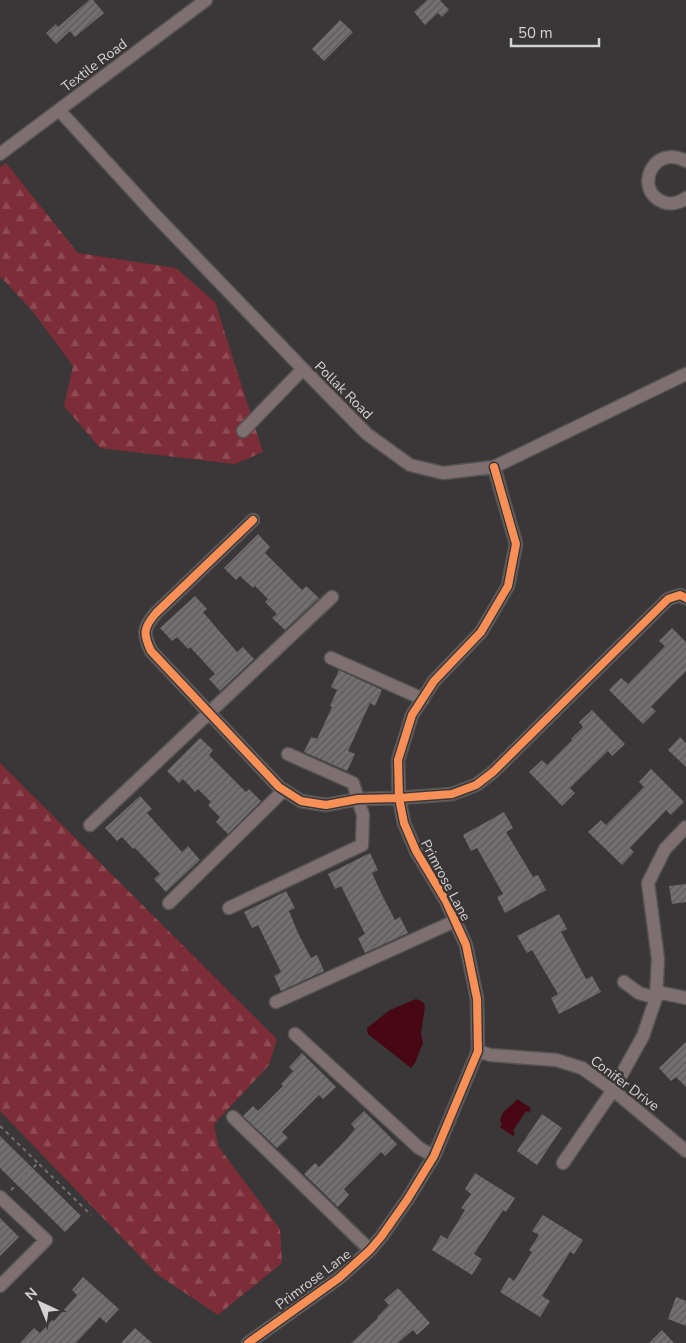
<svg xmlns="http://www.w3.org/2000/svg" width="686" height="1343" font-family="'Nunito Sans',sans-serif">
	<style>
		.forest { fill: url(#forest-firs) }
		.water { fill: #480715 }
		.building { fill: url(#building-hatch) }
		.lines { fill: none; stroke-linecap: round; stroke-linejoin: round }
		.minor-casing { stroke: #555353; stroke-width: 15 }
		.path { stroke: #786f6f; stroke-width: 2; stroke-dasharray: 4 4; stroke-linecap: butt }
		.minor { stroke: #7e7071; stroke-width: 12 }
		.cycleway-casing { stroke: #3a3636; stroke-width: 11 }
		.cycleway { stroke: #f78f57; stroke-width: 8 }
		.labels { text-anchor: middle; stroke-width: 5; stroke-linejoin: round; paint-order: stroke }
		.street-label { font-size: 14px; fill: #d4d2d2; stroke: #3a3636 }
	</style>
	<defs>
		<pattern id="forest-firs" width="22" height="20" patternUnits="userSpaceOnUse" patternTransform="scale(1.25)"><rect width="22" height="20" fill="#7c2d37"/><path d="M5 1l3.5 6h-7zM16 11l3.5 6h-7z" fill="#8e4b53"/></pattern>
		<pattern id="building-hatch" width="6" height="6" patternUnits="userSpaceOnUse" patternTransform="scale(1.25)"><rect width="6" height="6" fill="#716f6f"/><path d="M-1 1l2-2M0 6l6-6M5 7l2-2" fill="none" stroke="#5b5959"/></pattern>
	</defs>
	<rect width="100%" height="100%" fill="#393737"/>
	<!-- forest -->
	<path class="forest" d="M6 163 78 253 176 268 215 302 263 452 235 464 100 448 64 406 73 366 33 312 0 276V167Z
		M0 763 277 1039 269 1065 214 1124 218 1146 280 1229 282 1263 218 1315 158 1275 0 1111Z"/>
	<!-- water -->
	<path class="water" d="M416 999 423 1002 425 1006 421 1034 423 1043 415 1063 411 1068 368 1034 367 1028 390 1010Z
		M517 1099 531 1108 529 1113 526 1111 513 1131 515 1133 513 1136 500 1127 502 1123 500 1122C501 1109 512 1107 517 1099Z"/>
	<!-- building -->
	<path class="building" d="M89 0H93L104 13 75 37 70 31 56 44 46 33 56 24 58 27Z
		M427 0H440L449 10 442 17 438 13 425 25 414 12Z
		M340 20 353 32 324 61 312 49Z
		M258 534 270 547 265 553 302 590 306 586 319 598 285 630 272 618 277 614 265 602 268 599 255 586 253 588 240 576 236 580 224 568Z
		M195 596 207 609 203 612 237 652 243 647 254 659 220 691 209 679 215 674 190 647 188 649 177 637 172 641 160 628Z
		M672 628 686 642V671L651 707 656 711 643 724 609 690 621 678 628 684 665 646 659 641Z
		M339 670 382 690 375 706 370 703 348 751 355 754 347 771 304 752 311 737 317 739 332 707 330 706 337 690 331 687Z
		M592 710 625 744 612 756 608 751 570 788 575 793 562 806 529 772 542 760 547 765 572 740 571 739 583 727 579 722Z
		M680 737 686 743V767L668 750Z
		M200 738 213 750 209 755 246 792 249 789 261 801 228 834 216 822 220 817 208 805 211 802 198 789 195 792 183 779 179 783 167 771Z
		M651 769 684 802 671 815 666 810 630 848 634 852 622 865 588 832 601 820 606 825 644 787 639 782Z
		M140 796 152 809 147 813 182 852 188 846 200 860 166 892 154 879 160 874 135 848 133 849 122 837 117 841 105 828Z
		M504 812 513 828 506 832 533 877 538 875 546 890 505 913 497 897 503 894 477 848 471 851 463 835Z
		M370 853 378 870 372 873 382 895 395 920 400 917 408 933 365 953 358 938 365 934 341 886 335 889 328 874Z
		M686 884V902L672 904 669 886Z
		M286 891 295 908 289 911 298 933 311 958 317 955 324 971 281 991 274 976 281 972 258 925 252 928 244 912Z
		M559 914 567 929 561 932 586 979 592 976 601 992 559 1014 551 998 558 994 532 950 527 953 517 936Z
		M686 1042V1087L676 1077 671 1081 659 1068Z
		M302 1053 336 1087 323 1099 319 1095 282 1132 288 1138 277 1148 243 1116 253 1106 258 1111 283 1086 281 1084 293 1071 289 1067Z
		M364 1111 397 1144 385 1156 381 1152 344 1189 349 1195 338 1207 304 1174 315 1163 319 1167 344 1142 355 1129 351 1124Z
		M542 1114 562 1128 537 1165 517 1151Z
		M0 1136 81 1216 65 1232 0 1168Z
		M475 1173 515 1198 506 1212 503 1210 474 1254 482 1259 472 1275 432 1250 441 1235 447 1239 465 1210 461 1208 471 1194 465 1189Z
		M543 1215 583 1240 574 1254 570 1252 542 1296 550 1301 540 1317 500 1292 509 1277 514 1281 532 1252 529 1250 539 1235 532 1231Z
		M0 1218 19 1237 0 1256Z
		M83 1277 119 1309 106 1323 100 1317 76 1343H20L34 1328 40 1333 52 1320 54 1321 77 1295 72 1290Z
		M398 1288 430 1323 417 1335 413 1330 398 1343H351L378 1318 377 1317 389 1305 384 1300Z
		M676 1297 686 1301V1326L668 1319Z
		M135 1328 152 1343H121Z
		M662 1330 674 1343H649Z"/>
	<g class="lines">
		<!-- minor casing -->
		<g class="minor-casing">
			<path id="minor" d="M59 110 154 214 303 369 367 434 410 465 443 473 494 467 686 374
				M0 154 206 0
				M686 161C653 143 633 190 663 202 671 205 679 203 686 198
				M243 431 303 369
				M253 520 156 613C143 628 143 634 151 651L279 787 301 801 326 805 358 799 399 798 452 794 476 785 493 772 668 599 680 595 686 598
				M331 658 423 699
				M90 825 332 597
				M169 903 284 790
				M229 908 362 845 363 815 353 783 288 754
				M624 982 639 993 656 998
				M657 992 686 998
				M276 1002 455 921
				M295 1034 419 1148 434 1156
				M478 1051 490 1055 556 1060 582 1068 613 1090 686 1151
				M233 1117 370 1250
				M563 1163 613 1090 643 1036 656 998 658 959 648 883 665 849 686 827
				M0 1197 46 1240 0 1286
				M248 1343 339 1278 370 1250 381 1237 407 1200 434 1156 478 1051 477 999 466 945 446 901 416 851 404 823 399 798 398 760 412 715 434 681 481 632 508 586 516 544 494 467"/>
		</g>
		<!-- path -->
		<path class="path" d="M0 1126 38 1163
			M11 1190 38 1163 91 1215"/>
		<!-- minor -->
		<use href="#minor" class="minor"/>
		<!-- cycleway casing -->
		<g class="cycleway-casing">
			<path id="cycleway" d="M253 520 156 613C143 628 143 634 151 651L279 787 301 801 326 805 358 799 399 798 452 794 476 785 493 772 668 599 680 595 686 598
				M248 1343 339 1278 370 1250 381 1237 407 1200 434 1156 478 1051 477 999 466 945 446 901 416 851 404 823 399 798 398 760 412 715 434 681 481 632 508 586 516 544 494 467"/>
		</g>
		<!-- cycleway -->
		<use href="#cycleway" class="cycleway"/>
	</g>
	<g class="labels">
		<!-- street labels -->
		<g class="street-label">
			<text transform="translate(94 65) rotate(-37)" y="5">Textile Road</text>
			<text transform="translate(344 390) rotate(45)" y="5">Pollak Road</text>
			<text transform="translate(446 880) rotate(62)" y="5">Primrose Lane</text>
			<text transform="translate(625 1083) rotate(37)" y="5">Conifer Drive</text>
			<text transform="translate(313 1279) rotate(-37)" y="5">Primrose Lane</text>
		</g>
	</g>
	<!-- north arrow -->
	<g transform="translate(40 1303) rotate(316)" stroke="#3a3636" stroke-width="4" paint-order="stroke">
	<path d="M0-4L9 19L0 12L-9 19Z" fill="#d4d2d2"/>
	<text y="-8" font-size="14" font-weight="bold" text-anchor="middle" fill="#d4d2d2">N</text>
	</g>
	<!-- scale -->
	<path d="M511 38v8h88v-8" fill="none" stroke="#d4d2d2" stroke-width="2.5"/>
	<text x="518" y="38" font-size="15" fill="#d4d2d2" stroke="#3a3636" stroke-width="4" paint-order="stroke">50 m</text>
</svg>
